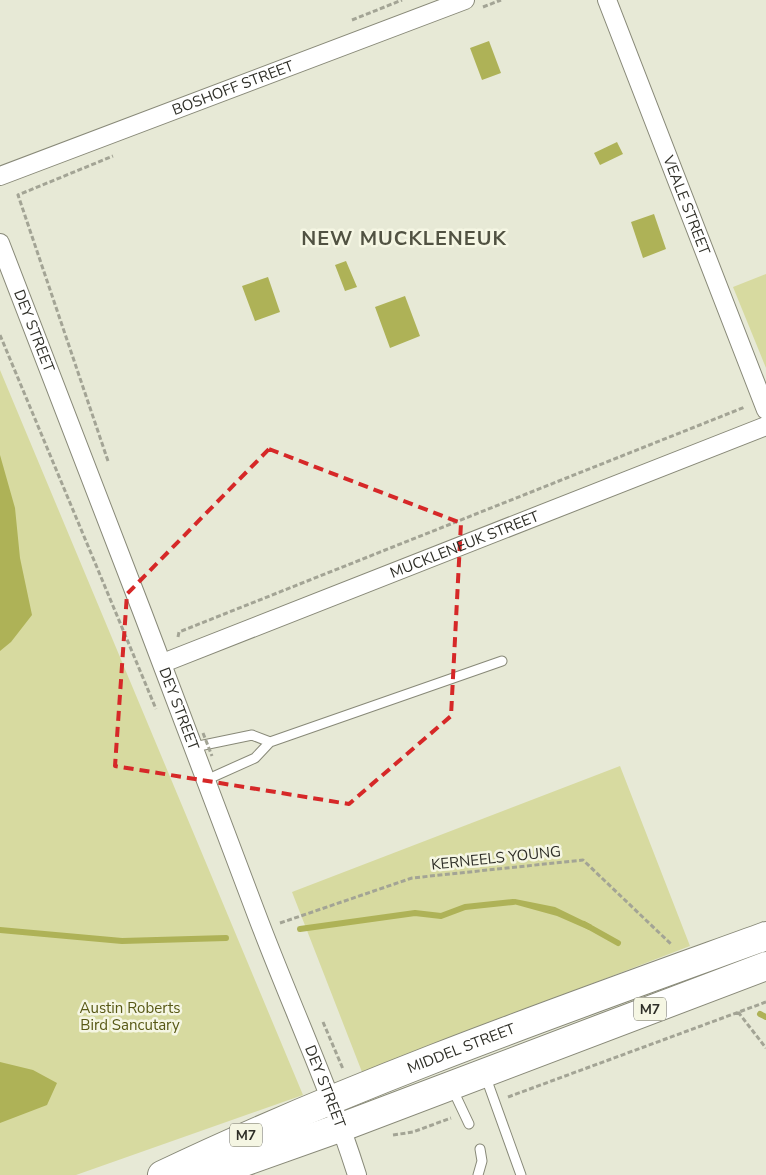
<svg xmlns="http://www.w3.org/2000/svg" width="766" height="1175" font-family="'Nunito Sans',sans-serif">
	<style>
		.green { fill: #d7daa0 }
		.water { fill: #aeb257 }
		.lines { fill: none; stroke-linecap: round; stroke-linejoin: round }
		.stream { stroke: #aeb257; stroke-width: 6 }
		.service-casing { stroke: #888978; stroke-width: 11 }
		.minor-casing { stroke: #888978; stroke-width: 20 }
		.primary-casing { stroke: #888978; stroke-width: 30 }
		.path { stroke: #a3a495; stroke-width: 3; stroke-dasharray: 5 2.5; stroke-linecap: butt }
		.service { stroke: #fff; stroke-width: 9 }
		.minor { stroke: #fff; stroke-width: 18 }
		.primary { stroke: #fff; stroke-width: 28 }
		.path-bridge { stroke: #a3a495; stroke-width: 3; stroke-dasharray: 5 2.5; stroke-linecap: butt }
		.marked { fill: none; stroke: #d62828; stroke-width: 4; stroke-dasharray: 10 6; stroke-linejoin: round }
		.labels { text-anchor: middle; stroke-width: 5; stroke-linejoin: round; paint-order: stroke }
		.shield { fill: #f5f6e3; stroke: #6a6a5f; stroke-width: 1 }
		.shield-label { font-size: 14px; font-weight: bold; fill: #2e2e27 }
		.street-label { font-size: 15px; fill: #2e2e27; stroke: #f5f6e3 }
		.park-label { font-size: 15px; fill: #575815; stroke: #f5f6e3 }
		.district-label { font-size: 20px; font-weight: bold; letter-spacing: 1px; fill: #515242; stroke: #f5f6e3 }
	</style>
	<rect width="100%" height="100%" fill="#e7e9d6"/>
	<!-- green -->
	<path class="green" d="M766 274V368L733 287Z
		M0 370 303 1095 76 1175H0Z
		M620 766 690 946 362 1072 292 892Z"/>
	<!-- water -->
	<path class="water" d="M489 41 501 73 482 80 470 48Z
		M617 142 623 154 600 165 594 153Z
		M654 214 666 249 643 258 631 222Z
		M346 261 357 287 345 291 335 265Z
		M268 277 280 312 255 321 242 286Z
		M405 296 420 336 390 348 375 307Z
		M0 455 15 508 20 558 32 615 11 642 0 651Z
		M515 899 555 907 592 925 589 930 557 916 506 902Z
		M0 1062 33 1070 57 1083 47 1105 0 1123Z"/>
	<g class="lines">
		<!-- stream -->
		<path class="stream" d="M584 924 618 943
			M300 929 415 913 441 916 465 907 513 902
			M0 930 122 941 226 938
			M760 1014 766 1017"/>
		<!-- service casing -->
		<g class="service-casing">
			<path id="service" d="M194 747 252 735 270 742
				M206 780 255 758 270 742 502 661
				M485 1075 521 1175
				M452 1088 469 1124
				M478 1175 482 1161 480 1149"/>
		</g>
		<!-- minor casing -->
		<g class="minor-casing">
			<g id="minor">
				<path id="s1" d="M607 0 766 410"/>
				<path id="s2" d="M0 176 465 0"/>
				<path id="s3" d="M0 243C87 466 172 689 256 913 289 1001 329 1086 357 1175"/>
				<path id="s4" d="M163 663 766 426"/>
			</g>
		</g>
		<!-- primary casing -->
		<g class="primary-casing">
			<g id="primary">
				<path id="s5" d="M162 1175C357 1082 562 1010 766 936"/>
				<path d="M198 1175 244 1162 342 1127 766 966"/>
			</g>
		</g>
		<!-- path -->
		<path class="path" d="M483 7 501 0
			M352 20 402 0
			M0 335 156 709
			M108 461 18 195 113 156
			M178 637 179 632 745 407
			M280 923 412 878 583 860 672 945
			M738 1012 766 1048
			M323 1022 343 1069
			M508 1097 766 1002
			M393 1135 413 1132 451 1118"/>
		<!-- service -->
		<use href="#service" class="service"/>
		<!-- minor -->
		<use href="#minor" class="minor"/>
		<!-- primary -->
		<use href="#primary" class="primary"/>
		<!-- path-bridge -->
		<path class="path-bridge" d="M203 733 212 756"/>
	</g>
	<!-- marked area -->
	<path class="marked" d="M269 449 461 523 451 716 349 804 115 766 127 594Z"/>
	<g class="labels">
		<!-- shield labels -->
		<g class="shield">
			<rect x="634" y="997.5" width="32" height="23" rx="4"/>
			<rect x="230" y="1123.5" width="32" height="23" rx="4"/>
		</g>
		<g class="shield-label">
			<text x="650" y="1014">M7</text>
			<text x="246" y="1140">M7</text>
		</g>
		<!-- street labels -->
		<g class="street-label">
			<text dy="5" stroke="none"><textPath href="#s2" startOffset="249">BOSHOFF STREET</textPath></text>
			<text dy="5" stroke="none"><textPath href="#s1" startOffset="220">VEALE STREET</textPath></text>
			<text dy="5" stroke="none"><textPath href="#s3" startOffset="94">DEY STREET</textPath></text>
			<text dy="5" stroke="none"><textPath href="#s4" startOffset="324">MUCKLENEUK STREET</textPath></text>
			<text dy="5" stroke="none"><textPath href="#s3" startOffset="499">DEY STREET</textPath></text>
			<text transform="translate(496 858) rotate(-6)" y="5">KERNEELS YOUNG</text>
			<text dy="5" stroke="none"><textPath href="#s5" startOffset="325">MIDDEL STREET</textPath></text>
			<text dy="5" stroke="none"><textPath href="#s3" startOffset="904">DEY STREET</textPath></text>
		</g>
		<!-- park labels -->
		<g class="park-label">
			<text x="130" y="1013">Austin Roberts<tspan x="130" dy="17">Bird Sancutary</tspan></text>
		</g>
		<!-- district labels -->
		<g class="district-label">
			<text x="404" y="245">NEW MUCKLENEUK</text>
		</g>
	</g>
</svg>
